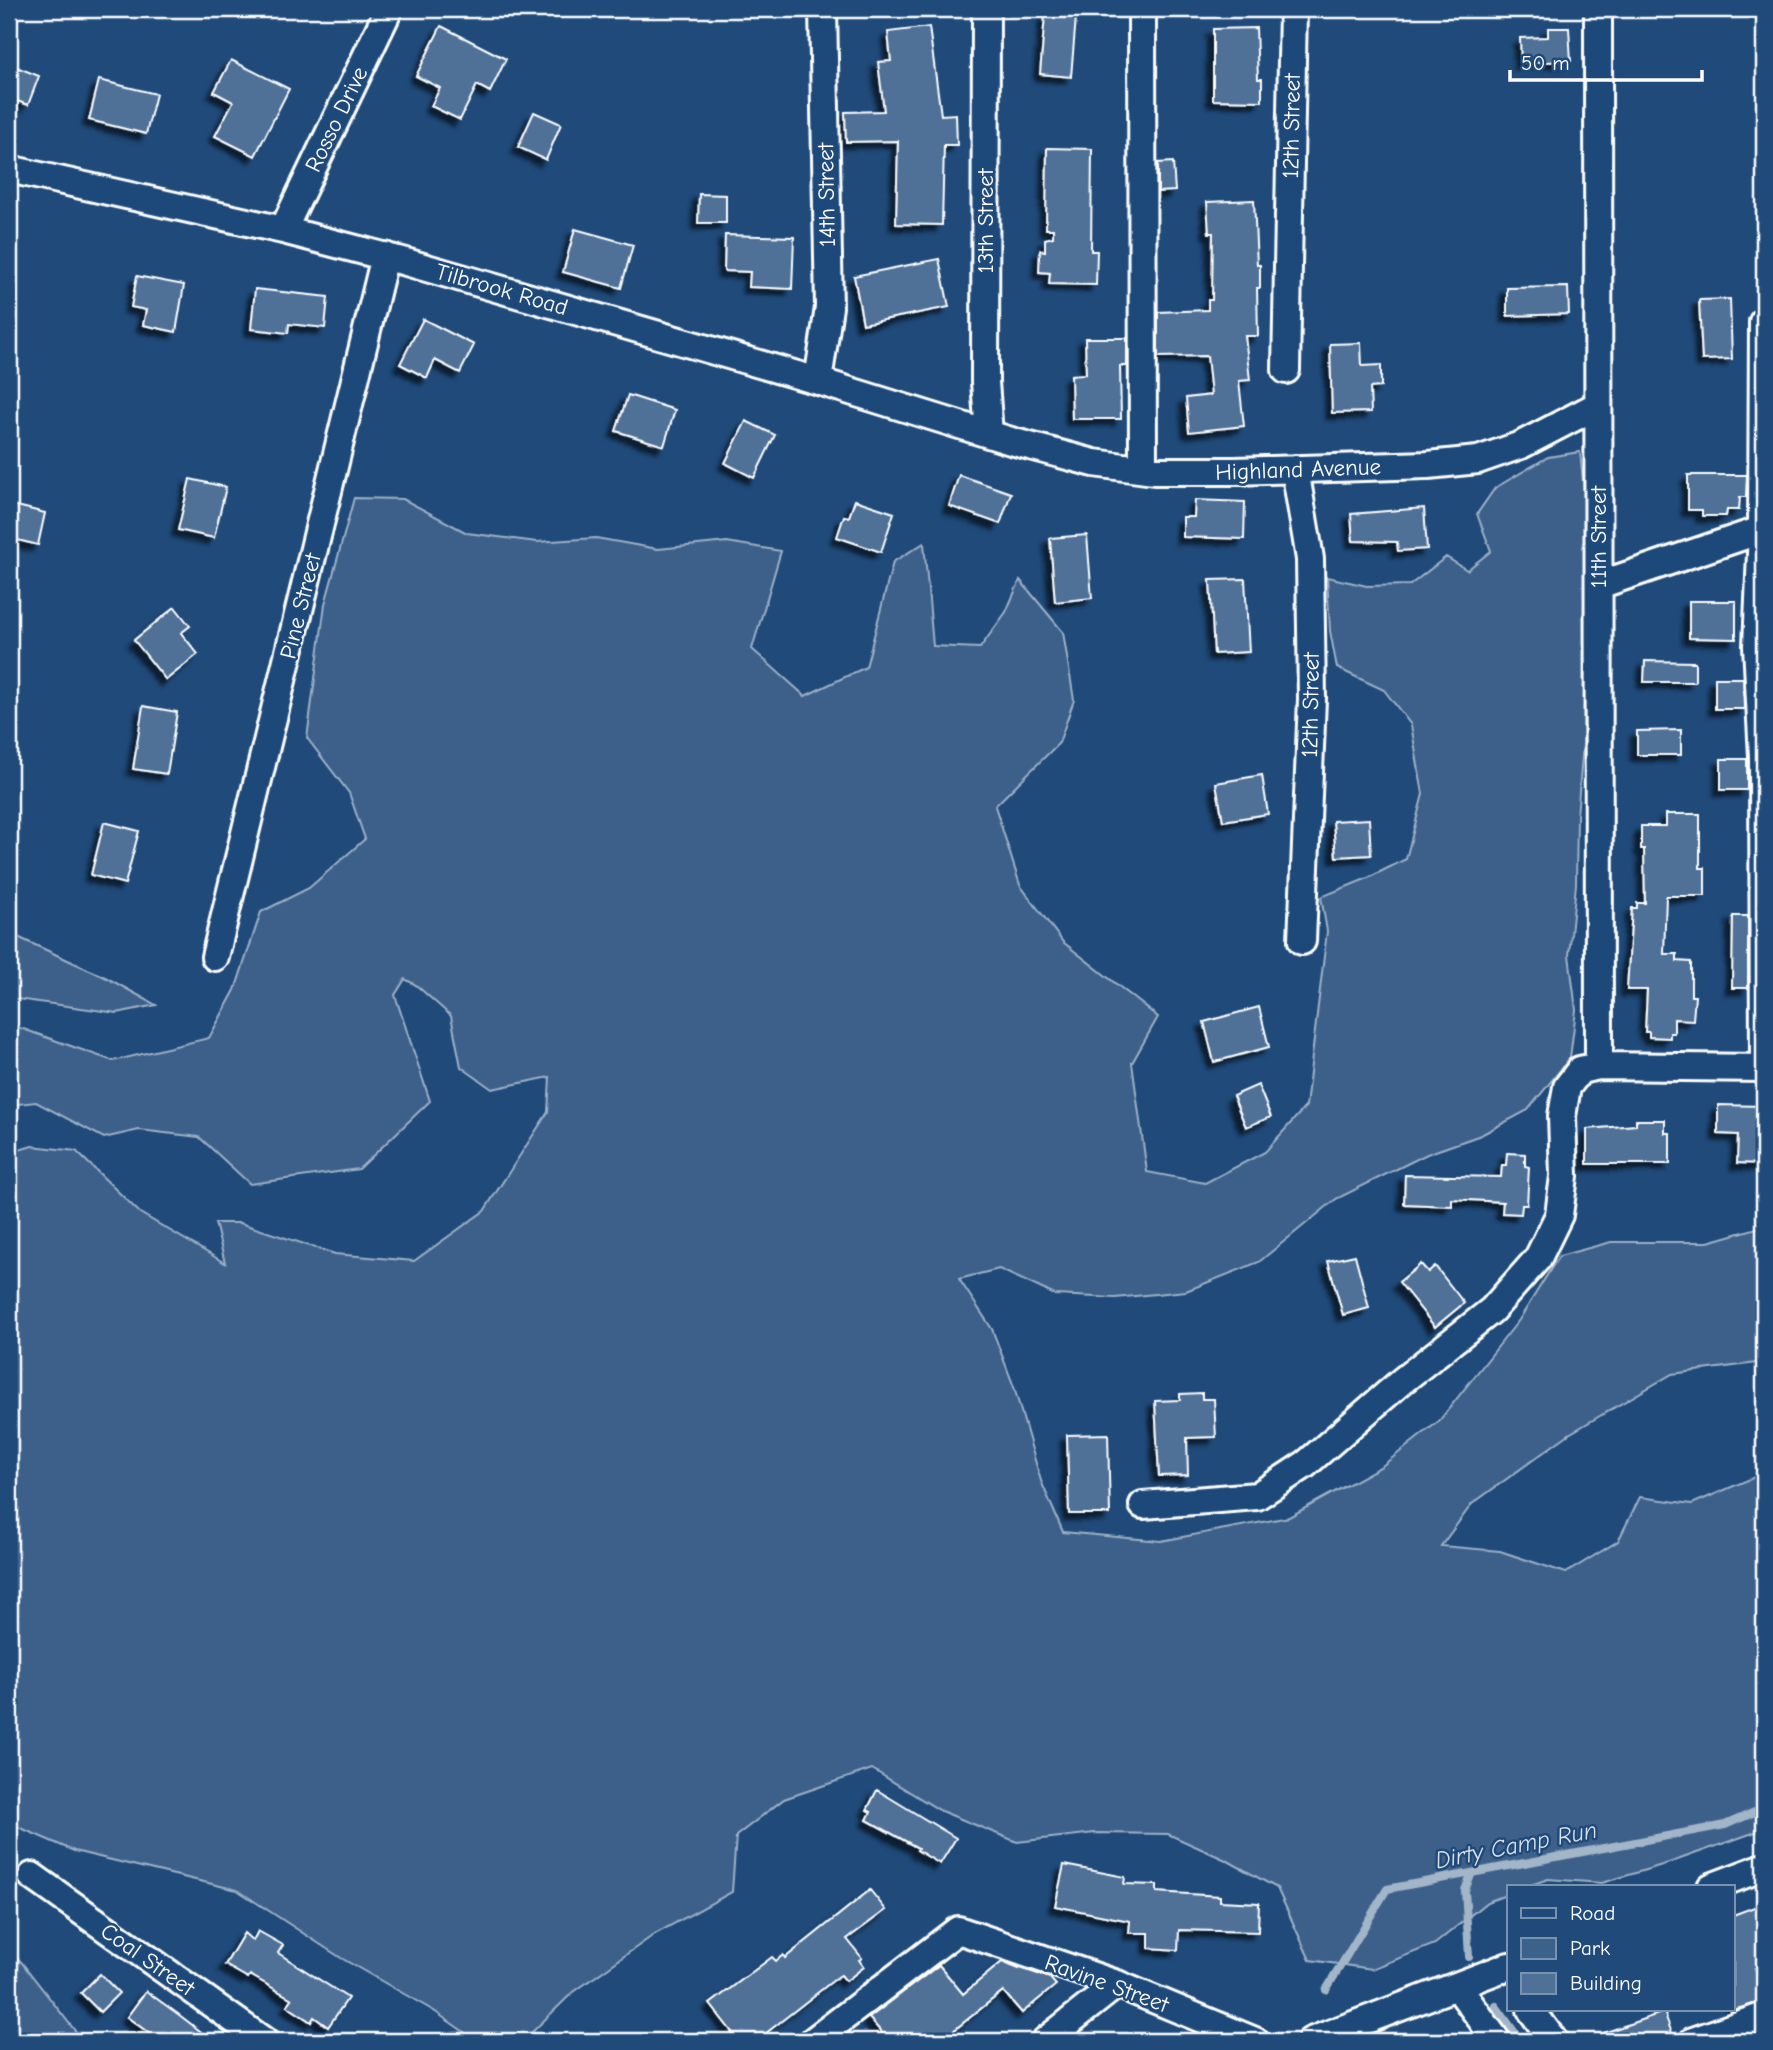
<svg xmlns="http://www.w3.org/2000/svg" width="1773" height="2050" font-family="'Comic Neue',sans-serif">
	<style>
		.green { fill: #3c618b; stroke: #9eb0c5; stroke-width: 2 }
		.lines { fill: none; stroke-linecap: round; stroke-linejoin: round }
		.stream { stroke: #a3b5c8; stroke-width: 8 }
		.building { fill: #507197; stroke: #fff; stroke-width: 2; filter: url(#shadow) }
		.minor-casing { stroke: #fff; stroke-width: 32 }
		.minor { stroke: #1f4a7a; stroke-width: 26 }
		.labels { text-anchor: middle; stroke-width: 5; stroke-linejoin: round; paint-order: stroke }
		.street-label { font-size: 23px; fill: #fff; stroke: #1f4a7a }
		.water-label { font-size: 24px; font-style: italic; fill: #d8e0e8; stroke: #1f4a7a }
	</style>
	<defs>
		<filter id="shadow"><feDropShadow dx="-6" dy="6" stdDeviation="2" flood-color="#0009"/></filter>
	</defs>
	<rect width="100%" height="100%" fill="#1f4a7a"/>
	<filter id="ink" filterUnits="userSpaceOnUse"><feTurbulence type="fractalNoise" baseFrequency=".0143" numOctaves="2"/><feDisplacementMap in="SourceGraphic" scale="14" xChannelSelector="R" yChannelSelector="G"/><feConvolveMatrix kernelMatrix="1 2 1 2 8 2 1 2 1" color-interpolation-filters="sRGB"/></filter>
	<g filter="url(#ink)">
		<!-- green -->
		<path class="green" d="M1580 452 1587 520 1585 635 1583 744 1577 816 1576 884 1569 955 1576 1010 1570 1058 1528 1110 1481 1135 1427 1154 1336 1199 1259 1262 1186 1291 1115 1298 1055 1295 999 1269 959 1279 992 1329 1014 1387 1041 1481 1063 1532 1161 1541 1289 1517 1382 1466 1439 1421 1519 1320 1559 1256 1611 1242H1708L1764 1226V1362L1672 1374 1569 1434 1472 1504 1441 1546 1500 1551 1566 1573 1618 1541 1640 1497 1692 1504 1764 1473V1829L1669 1863 1602 1883 1548 1879 1525 1887H1509V1894L1487 1902 1435 1944 1372 1969 1310 1960 1277 1888 1228 1861 1168 1834 1095 1833 1017 1842 941 1811 872 1769 784 1799 736 1836 732 1892 655 1934 571 1994 523 2041H477L434 2011 341 1958 237 1890 74 1851 9 1823V1153L32 1146 76 1151 140 1213 225 1263 215 1223H240L335 1254 414 1261 484 1211 548 1112 550 1077 492 1089 461 1067 451 1016 416 985 405 979 395 995 430 1101 359 1169 250 1184 199 1137 139 1130 104 1138 36 1102 9 1105V1024L113 1061 209 1038 235 990 261 912 309 888 365 839 349 793 307 738 325 604 354 498 403 499 467 533 537 542 596 538 658 549 727 542 781 551 752 649 805 696 866 667 893 562 924 543 933 646 980 648 1006 612 1020 580 1063 632 1074 700 1059 743 995 806 1020 885 1063 942 1158 1017 1132 1063 1147 1172 1205 1183 1265 1152 1306 1106 1327 931 1321 897 1368 878 1406 859 1423 794 1411 725 1384 690 1337 668 1330 631 1327 577 1367 586 1410 585 1446 557 1467 570 1491 551 1477 514 1495 488 1548 457Z
			M9 933 107 978 156 1005 117 1013 9 998Z
			M9 1949 22 1963 83 2041H9Z"/>
		<g class="lines">
			<!-- stream -->
			<path class="stream" d="M1469 1957 1465 1890 1472 1873
				M1326 1990 1387 1889 1725 1825 1764 1808
				M1496 2006 1521 2041"/>
		</g>
		<!-- building -->
		<path class="building" d="M1045 15 1076 17 1071 77 1040 74Z
			M441 26 506 59 490 92 477 85 460 120 431 106 440 88 416 76Z
			M929 27 941 115 956 114 957 145H944L942 225 896 224 898 141 846 142 845 112 884 111 878 62 891 61 888 32Z
			M1256 28 1258 79H1262V101L1213 100V29Z
			M1548 28H1569L1571 61 1521 63 1520 38 1548 37Z
			M231 60 289 89 255 156 215 136 233 102 214 92Z
			M9 64 39 76 28 105 9 98Z
			M99 80 156 94 146 134 89 120Z
			M534 112 561 124 546 160 518 147Z
			M1047 148 1092 149 1091 251H1097L1096 285 1049 284 1050 273 1039 272 1040 250 1045 251V239L1053 237V229H1046Z
			M1173 162 1175 191 1158 192V163Z
			M699 194 726 195V223H698Z
			M1254 200 1257 265H1260V288H1257L1258 336H1245L1250 380 1239 381 1244 426 1189 432 1186 398 1211 395 1207 356 1158 357V312L1208 310V300H1212L1213 233H1209L1207 202Z
			M575 229 633 245 621 288 563 272Z
			M725 235 794 237 792 289 749 287 750 272 724 271Z
			M939 259 949 307 863 324 854 276Z
			M137 276 184 285 176 332 143 325 146 310 131 307Z
			M1568 287 1569 314 1507 316V288Z
			M255 289 328 297 325 328 289 324 288 333 251 329Z
			M1730 299 1732 359 1702 360 1699 300Z
			M423 319 474 345 460 373 435 360 427 378 400 364Z
			M1085 338H1127V366H1120L1121 419H1072L1071 375 1086 374Z
			M1361 343 1362 366 1381 365V387L1370 388 1371 412 1332 413 1330 344Z
			M628 395 675 410 664 446 616 431Z
			M746 421 775 435 754 478 725 463Z
			M959 475 1011 493 1000 524 949 506Z
			M1688 475H1747L1746 497H1740L1739 510H1727L1726 516H1702V510H1688Z
			M190 479 226 487 214 538 178 530Z
			M855 500 894 513 881 552 837 537 844 516 849 517Z
			M1195 500 1245 502 1244 539 1183 537V517H1194Z
			M9 504 45 513 38 545 9 538Z
			M1424 508 1427 549 1398 551 1397 542 1353 541 1351 514Z
			M1087 535 1092 598 1055 602 1050 538Z
			M1245 579 1249 652 1214 654 1210 580Z
			M1689 601H1736V639L1689 638Z
			M175 607 190 626 181 633 198 654 166 680 134 640Z
			M1645 661 1695 662V682H1644Z
			M1715 678H1743L1744 709H1715Z
			M143 706 177 712 167 774 133 769Z
			M1681 730V755H1637V731Z
			M1721 759H1747V790H1721Z
			M1262 775 1268 814 1223 821 1216 783Z
			M1666 814H1700V868H1705V896H1666L1664 954H1677V961L1691 962V996H1695L1693 1020 1674 1019V1033H1670V1038L1649 1037V1032H1645L1647 990H1627L1632 908H1637V903H1645L1644 849H1641V826H1666Z
			M1369 819 1371 855 1336 857 1333 821Z
			M104 822 139 831 125 884 91 875Z
			M1733 916H1748V988H1732Z
			M1259 1007 1269 1047 1214 1062 1204 1022Z
			M1258 1085 1271 1117 1246 1127 1233 1096Z
			M1718 1105 1764 1106V1164L1737 1163 1738 1135 1718 1134Z
			M1636 1120H1665V1133H1670V1164H1587V1129L1636 1125Z
			M1507 1153 1525 1154V1166L1529 1167 1527 1205H1522L1521 1214 1502 1213 1503 1202 1452 1199V1206L1404 1204 1405 1175 1501 1177 1502 1165H1506Z
			M1355 1255 1369 1308 1343 1315 1328 1261Z
			M1421 1264 1428 1272 1435 1266 1464 1303 1435 1327 1399 1282Z
			M1202 1393V1399H1214L1216 1437 1187 1438 1188 1475 1159 1476 1155 1401 1180 1400V1394Z
			M1108 1434 1110 1514H1069L1067 1435Z
			M877 1790 956 1838 940 1864 917 1850 918 1848 867 1820 871 1812 867 1810Z
			M1064 1865 1125 1877 1124 1884 1157 1885V1892L1220 1896V1901L1259 1903 1258 1932 1179 1930 1178 1950 1149 1948V1933H1129L1130 1921 1055 1906Z
			M870 1890 886 1910 847 1939 862 1958 859 1960 864 1967 846 1981 841 1975 839 1976 756 2041H739L710 2004 772 1957 776 1961 783 1955 785 1958Z
			M1757 1906 1764 1926V1965L1755 1968 1764 1993V2001L1733 2010V1915Z
			M258 1931 283 1945 278 1953 348 1998 328 2027 314 2017 311 2022 287 2006 292 1999 250 1975 248 1978 225 1965 244 1933 253 1941Z
			M1002 1962 1019 1969 1020 1968 1050 1978 1056 1985 1022 2013 1003 1991 952 2032 959 2041H889L869 2018 939 1965 963 1994Z
			M100 1974 119 1993 100 2012 81 1993Z
			M146 1991 178 2014 213 2041H160L127 2017Z
			M1664 2012 1675 2041H1589V2038Z"/>
		<g class="lines">
			<!-- minor casing -->
			<g class="minor-casing">
				<path id="minor" d="M986 9 985 382 989 434
					M1142 9 1143 469
					M1598 9 1599 1066
					M9 169 283 230 406 262 818 381 1011 441 1094 463 1154 471H1235L1428 465 1478 460 1521 445 1598 405
					M283 230 389 9
					M1763 322 1762 530 1757 646 1763 757 1764 1068
					M1286 370 1293 9
					M818 381 829 307 823 9
					M1295 469 1310 559 1312 699 1302 941
					M1599 585 1764 529
					M215 957 385 256
					M1143 1505 1257 1496 1306 1464 1402 1381 1492 1310 1538 1258 1559 1215 1564 1176 1562 1116 1567 1087 1580 1070 1599 1066 1764 1068
					M32 1876 264 2041
					M1711 1887 1764 1867
					M1457 1986 1497 2041
					M1531 2010 1554 2041
					M813 2041 958 1930 1117 1984 1255 2041
					M1045 2041 1117 1984
					M1311 2041 1509 1966
					M1693 2041 1764 2016"/>
			</g>
			<!-- minor -->
			<use href="#minor" class="minor"/>
		</g>
	</g>
	<g class="labels">
		<!-- street labels -->
		<g class="street-label">
			<text transform="translate(336 119) rotate(-64)" y="8">Rosso Drive</text>
			<text transform="translate(1291 126) rotate(-89)" y="8">12th Street</text>
			<text transform="translate(826 195) rotate(-91)" y="8">14th Street</text>
			<text transform="translate(985 221) rotate(-90)" y="8">13th Street</text>
			<text transform="translate(502 289) rotate(16)" y="8">Tilbrook Road</text>
			<text transform="translate(1298 469) rotate(-2)" y="8">Highland Avenue</text>
			<text transform="translate(1598 537) rotate(-90)" y="8">11th Street</text>
			<text transform="translate(300 606) rotate(-76)" y="8">Pine Street</text>
			<text transform="translate(1310 705) rotate(-89)" y="8">12th Street</text>
			<text transform="translate(148 1959) rotate(35)" y="8">Coal Street</text>
			<text transform="translate(1107 1983) rotate(20)" y="8">Ravine Street</text>
		</g>
		<!-- water labels -->
		<g class="water-label">
			<text transform="translate(1516 1845) rotate(-11)" y="8">Dirty Camp Run</text>
		</g>
	</g>
	<!-- margin -->
	<rect width="1773" height="2050" fill="none" stroke="#1f4a7a" stroke-width="35"/>
	<rect x="18" y="18" width="1738" height="2015" fill="none" stroke="#fff" stroke-width="2.5" filter="url(#ink)"/>
	<!-- legend -->
	<rect x="1507" y="1885" width="228" height="126" fill="#1f4a7a" stroke="#7992af" stroke-width="2"/>
	<rect x="1521" y="1908" width="35" height="10" fill="#1f4a7a" stroke="#7992af" stroke-width="2"/>
	<text x="1570" y="1920" font-size="21" fill="#ffffff">Road</text>
	<rect x="1521" y="1938" width="35" height="21" fill="#3c618b" stroke="#7992af" stroke-width="2"/>
	<text x="1570" y="1955" font-size="21" fill="#ffffff">Park</text>
	<rect x="1521" y="1973" width="35" height="21" fill="#507197" stroke="#7992af" stroke-width="2"/>
	<text x="1570" y="1990" font-size="21" fill="#ffffff">Building</text>
	<!-- scale -->
	<path d="M1510 70v10h192v-10" fill="none" stroke="#ffffff" stroke-width="3.5"/>
	<text x="1521" y="70" font-size="21" fill="#ffffff" stroke="#1f4a7a" stroke-width="5" paint-order="stroke">50 m</text>
</svg>
